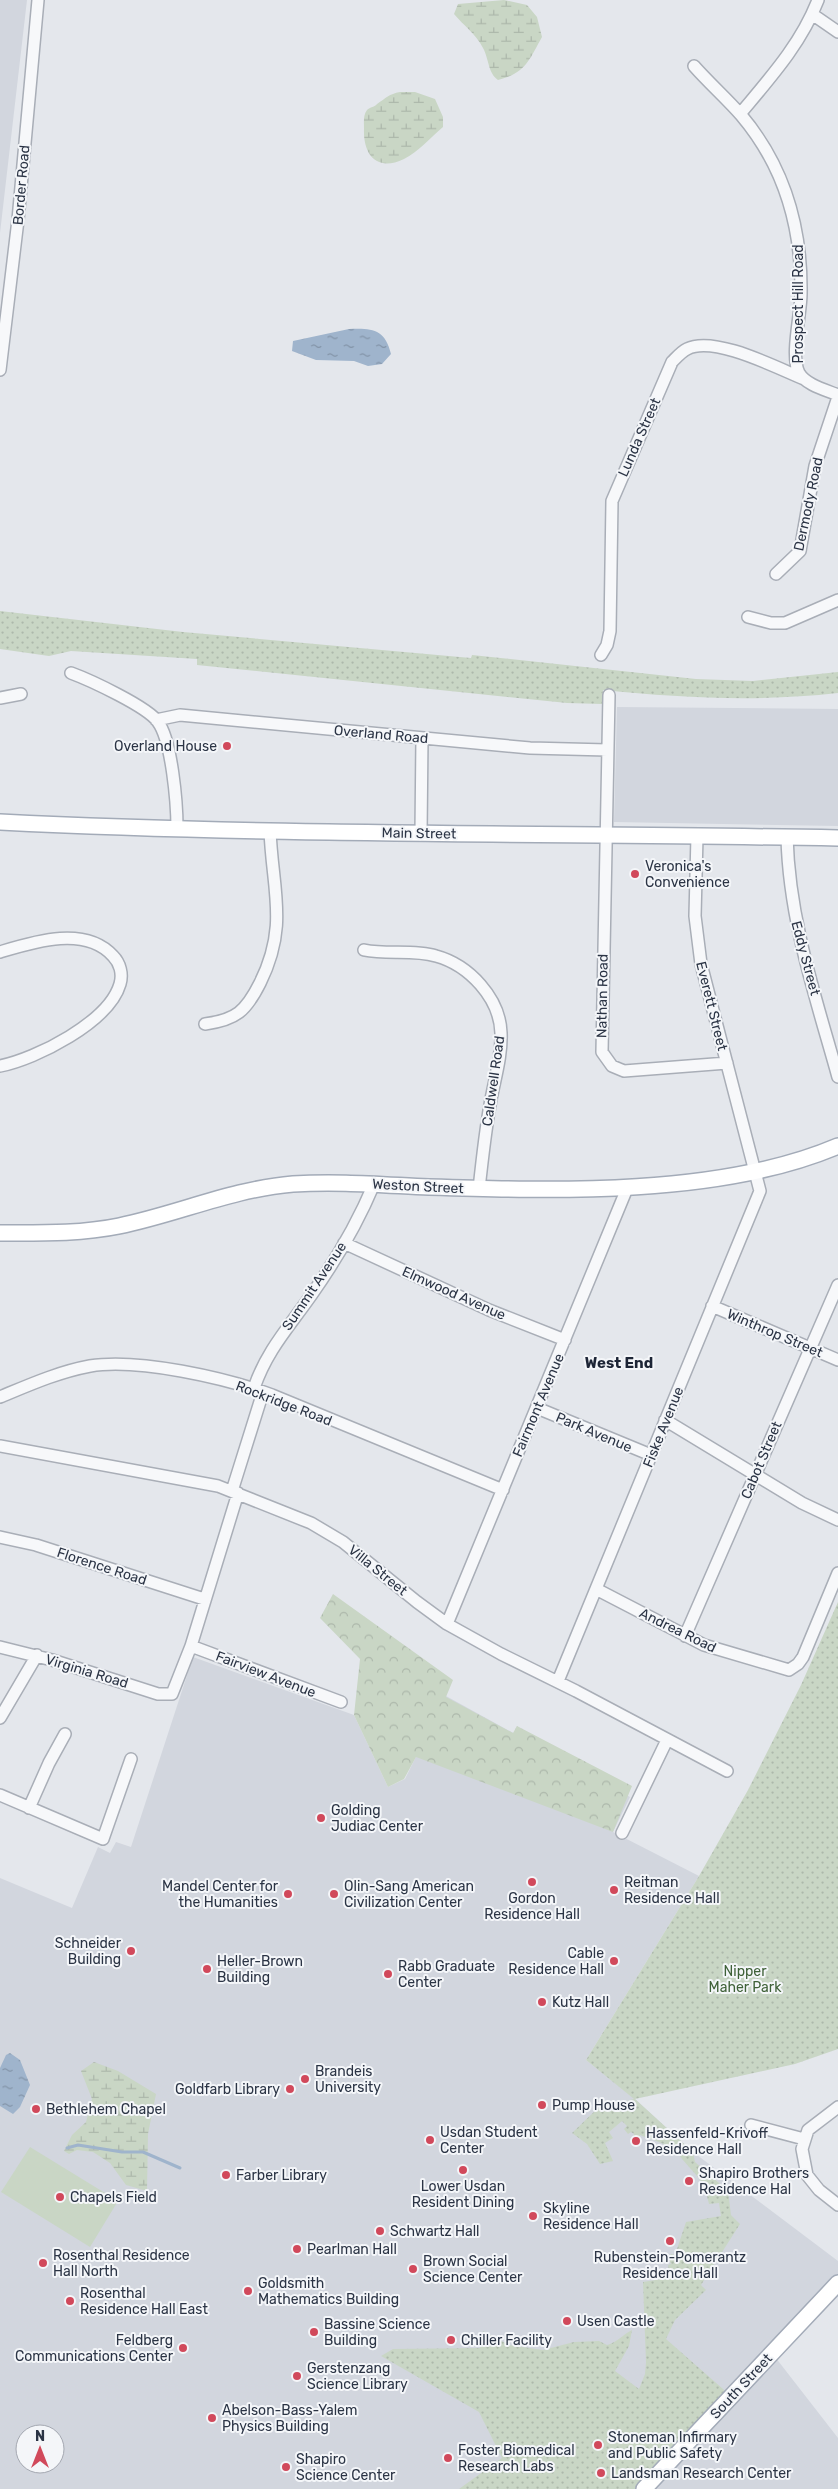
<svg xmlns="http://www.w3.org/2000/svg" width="838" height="2489" font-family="Rubik,sans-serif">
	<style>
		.built { fill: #d2d6de; fill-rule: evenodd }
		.forest { fill: url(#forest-crowns) }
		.wetland { fill: url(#wetland-marsh) }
		.park { fill: url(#park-dots) }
		.garden { fill: #c9d6c5 }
		.water { fill: url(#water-ripples) }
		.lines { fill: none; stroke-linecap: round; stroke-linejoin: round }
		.stream { stroke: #9fb4cc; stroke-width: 3 }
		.minor-casing { stroke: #a9aeb7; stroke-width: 14 }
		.major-casing { stroke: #a3abb8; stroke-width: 18 }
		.minor { stroke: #f7f8fa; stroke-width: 11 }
		.major { stroke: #fff; stroke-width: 15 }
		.poi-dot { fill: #d1495b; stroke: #f4f6f9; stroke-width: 2 }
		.labels { text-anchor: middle; stroke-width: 4; stroke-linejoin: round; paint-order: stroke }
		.street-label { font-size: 14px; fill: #2b3445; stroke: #f4f6f9 }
		.poi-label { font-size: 14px; fill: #2b3445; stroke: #f4f6f9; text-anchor: start }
		.park-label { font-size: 14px; fill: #3f6138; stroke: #f4f6f9 }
		.neighbourhood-label { font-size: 15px; font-weight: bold; fill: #1d2536; stroke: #f4f6f9 }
	</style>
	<defs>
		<pattern id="forest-crowns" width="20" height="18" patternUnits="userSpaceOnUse" patternTransform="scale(1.25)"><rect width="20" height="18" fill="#c9d6c5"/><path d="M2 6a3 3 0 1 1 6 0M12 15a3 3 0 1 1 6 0" fill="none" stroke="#adb8ab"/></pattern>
		<pattern id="wetland-marsh" width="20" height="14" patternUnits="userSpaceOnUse" patternTransform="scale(1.25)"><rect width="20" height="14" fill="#c9d6c5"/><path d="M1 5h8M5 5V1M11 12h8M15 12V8" fill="none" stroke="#adb8ab"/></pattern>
		<pattern id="park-dots" width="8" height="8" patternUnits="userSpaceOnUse" patternTransform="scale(1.25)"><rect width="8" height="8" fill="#c9d6c5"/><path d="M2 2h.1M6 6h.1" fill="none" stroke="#adb8ab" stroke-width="1.8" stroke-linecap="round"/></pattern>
		<pattern id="water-ripples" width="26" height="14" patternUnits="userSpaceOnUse" patternTransform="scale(1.25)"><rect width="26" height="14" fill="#9fb4cc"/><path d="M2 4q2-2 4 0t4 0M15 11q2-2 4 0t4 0" fill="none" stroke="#8293a7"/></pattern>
	</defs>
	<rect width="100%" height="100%" fill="#e4e7ec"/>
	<!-- built -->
	<path class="built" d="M0 0H27L0 233Z
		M617 707 838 709V826L614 822Z
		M193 1657 354 1715 388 1787 405 1779 446 1696 630 1797 613 1832 699 1876 586 2060 635 2099 693 2152 838 2261V2283L772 2353 838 2438V2489H0V1878L72 1908 98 1847 110 1853 116 1842 131 1847ZM25 2434H55V2464H25Z"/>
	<!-- forest -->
	<path class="forest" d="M333 1594 453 1680 446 1697 513 1733 517 1726 632 1786 613 1832 416 1757 404 1779 388 1787 354 1715 360 1659 320 1618Z"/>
	<!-- wetland -->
	<path class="wetland" d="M504 0 527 5 537 17 542 37C529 60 526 73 498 80 488 73 489 59 483 48 476 34 464 26 454 14L458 4Z
		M400 92H415L435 99 443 117V127C431 137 418 152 404 159 377 172 363 155 364 129 364 123 363 115 367 110 370 107 375 107 377 104 386 98 389 94 400 92Z
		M94 2062 118 2071 156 2094 148 2134 147 2191 126 2185 110 2163 93 2152 77 2150 69 2154 64 2151 72 2135 86 2122 92 2099 81 2071Z"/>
	<!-- park -->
	<path class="park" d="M0 611 183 632 471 658 472 655 696 679 753 681 838 672V693C759 702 681 698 603 690L602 704 567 703 197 665V659L71 651 49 656 0 649Z
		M838 1602V2049L795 2064 635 2099 693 2152 695 2162 728 2191 731 2215 740 2224 701 2285 706 2290 675 2320 666 2339 731 2396 644 2489H459L502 2458 479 2412 381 2356 393 2349 480 2348 483 2331 509 2345 543 2350 574 2342 599 2341 607 2345C618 2342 622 2335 632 2330L629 2346 615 2371 639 2389 645 2374 646 2362 643 2282 674 2277 673 2271H669L668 2265 671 2264 669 2260 671 2254 675 2255 686 2222 721 2216 719 2203 709 2204 706 2192H708C700 2177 688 2167 678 2154L679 2153C667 2144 656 2141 640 2135L639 2139 634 2137V2134L631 2132 628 2134 624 2129 627 2126 622 2121 609 2132 613 2138 605 2143 613 2161 600 2164 587 2144 572 2133 597 2109 634 2099 586 2060 699 1876 748 1790 801 1685Z"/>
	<!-- garden -->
	<path class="garden" d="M30 2147 118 2201 90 2247 1 2192Z"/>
	<!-- water -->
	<path class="water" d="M349 329C372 328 385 329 391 354L382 364 368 366 354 361 316 360 292 351 293 341Z
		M10 2053 20 2060 30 2085 20 2107 13 2114 0 2106V2068L6 2055Z"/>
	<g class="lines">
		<!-- stream -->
		<path class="stream" d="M67 2148 78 2145 122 2152H143L180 2168"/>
		<!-- minor casing -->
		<g class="minor-casing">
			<path id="minor" d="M812 14 838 32
				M694 66C709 83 726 98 741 115 785 167 802 227 801 294 801 314 790 356 799 373 806 385 826 390 838 395
				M740 114C770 78 801 44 818 0
				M0 370 18 220 38 0
				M776 574 800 551 815 466 838 397
				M748 617 771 623H785L838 600
				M601 655 607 645 610 631 612 501 672 362C677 357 681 352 687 349 714 335 777 368 804 379
				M71 673C90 680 148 707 158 722 172 741 177 804 177 828
				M609 695 602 1052 612 1066 624 1071 727 1063
				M0 698 21 694
				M156 720 180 715 530 748 607 750
				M421 833 422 738
				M787 837C789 920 816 998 838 1077
				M364 950C387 955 413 949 436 956 469 965 500 998 501 1033 502 1057 494 1081 490 1105 485 1133 482 1161 479 1189
				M0 952C33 942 85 925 113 956 120 963 123 974 120 984 109 1022 36 1059 0 1066
				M205 1024C236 1020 246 1011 260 983 289 925 272 889 270 830
				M344 1243 489 1310 565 1340
				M712 1306 838 1360
				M254 1388C267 1350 289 1327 312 1294 336 1260 358 1222 374 1184
				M0 1397C29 1385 58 1372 90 1366 138 1358 226 1378 272 1395L503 1490
				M537 1408 651 1455
				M665 1420 802 1503 838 1520
				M0 1446 218 1486 311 1523 343 1542 417 1602 447 1624 501 1654 576 1691 727 1771
				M232 1491 263 1392
				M0 1537 36 1545 204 1599
				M596 1589 704 1645 789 1670 798 1664 803 1657 838 1573
				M447 1624 628 1186
				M685 1636 838 1285
				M191 1646 341 1702
				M0 1647 52 1660 158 1694H172L191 1646 238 1493
				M558 1681 760 1191 701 964 695 916 697 836
				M0 1718 37 1655
				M0 1795 103 1839 131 1759
				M29 1808 49 1763 65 1734
				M622 1833 667 1740
				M838 2107 808 2130 802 2149 807 2175 819 2190 838 2205
				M751 2125 804 2139"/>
		</g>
		<!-- major casing -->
		<g class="major-casing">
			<path id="major" d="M0 822C279 836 559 833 838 838
				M0 1233C40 1233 80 1234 119 1226 178 1214 232 1189 293 1184 338 1181 384 1185 429 1187 555 1191 721 1196 838 1146
				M644 2489 838 2283"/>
		</g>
		<!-- minor -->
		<use href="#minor" class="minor"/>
		<!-- major -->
		<use href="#major" class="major"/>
	</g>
	<!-- markers -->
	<g class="poi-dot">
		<circle cx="227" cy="746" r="5"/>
		<circle cx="635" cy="874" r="5"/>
		<circle cx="321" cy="1818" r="5"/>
		<circle cx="532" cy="1882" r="5"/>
		<circle cx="614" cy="1890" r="5"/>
		<circle cx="288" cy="1894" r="5"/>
		<circle cx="334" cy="1894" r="5"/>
		<circle cx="131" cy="1951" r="5"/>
		<circle cx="614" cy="1961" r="5"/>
		<circle cx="207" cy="1969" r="5"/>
		<circle cx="388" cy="1974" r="5"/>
		<circle cx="542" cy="2002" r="5"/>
		<circle cx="305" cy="2079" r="5"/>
		<circle cx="290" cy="2089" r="5"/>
		<circle cx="542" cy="2105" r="5"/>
		<circle cx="36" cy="2109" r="5"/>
		<circle cx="430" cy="2140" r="5"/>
		<circle cx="636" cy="2141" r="5"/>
		<circle cx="463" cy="2170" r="5"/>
		<circle cx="226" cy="2175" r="5"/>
		<circle cx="689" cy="2181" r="5"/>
		<circle cx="60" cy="2197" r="5"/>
		<circle cx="533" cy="2216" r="5"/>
		<circle cx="380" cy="2231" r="5"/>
		<circle cx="670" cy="2241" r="5"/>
		<circle cx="297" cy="2249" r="5"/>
		<circle cx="43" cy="2263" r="5"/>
		<circle cx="413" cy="2269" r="5"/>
		<circle cx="248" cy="2291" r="5"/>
		<circle cx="70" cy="2301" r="5"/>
		<circle cx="567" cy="2321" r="5"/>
		<circle cx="314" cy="2332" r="5"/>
		<circle cx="451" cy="2340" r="5"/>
		<circle cx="183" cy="2348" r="5"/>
		<circle cx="297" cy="2376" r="5"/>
		<circle cx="212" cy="2418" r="5"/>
		<circle cx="598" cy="2445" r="5"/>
		<circle cx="448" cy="2458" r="5"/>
		<circle cx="286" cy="2467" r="5"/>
		<circle cx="601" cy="2473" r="5"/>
	</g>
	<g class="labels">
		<!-- street labels -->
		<g class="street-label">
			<text transform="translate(21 185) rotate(-85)" y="5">Border Road</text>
			<text transform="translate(798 304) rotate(-90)" y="5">Prospect Hill Road</text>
			<text transform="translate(639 437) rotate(-66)" y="5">Lunda Street</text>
			<text transform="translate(808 504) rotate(-78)" y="5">Dermody Road</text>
			<text transform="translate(381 734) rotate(5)" y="5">Overland Road</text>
			<text transform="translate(419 833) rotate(1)" y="5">Main Street</text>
			<text transform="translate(806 958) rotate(75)" y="5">Eddy Street</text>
			<text transform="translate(602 996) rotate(-89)" y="5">Nathan Road</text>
			<text transform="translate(712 1006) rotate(76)" y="5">Everett Street</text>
			<text transform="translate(493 1081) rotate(-82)" y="5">Caldwell Road</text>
			<text transform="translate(418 1186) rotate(3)" y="5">Weston Street</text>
			<text transform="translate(314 1286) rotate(-56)" y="5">Summit Avenue</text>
			<text transform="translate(454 1293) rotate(24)" y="5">Elmwood Avenue</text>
			<text transform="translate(775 1333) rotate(23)" y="5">Winthrop Street</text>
			<text transform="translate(284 1403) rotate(21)" y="5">Rockridge Road</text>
			<text transform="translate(538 1405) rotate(-67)" y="5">Fairmont Avenue</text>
			<text transform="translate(663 1427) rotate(-68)" y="5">Fiske Avenue</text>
			<text transform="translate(594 1432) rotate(23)" y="5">Park Avenue</text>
			<text transform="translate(761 1460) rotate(-67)" y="5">Cabot Street</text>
			<text transform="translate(102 1566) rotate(18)" y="5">Florence Road</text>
			<text transform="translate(378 1570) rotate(39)" y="5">Villa Street</text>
			<text transform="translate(678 1630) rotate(26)" y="5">Andrea Road</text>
			<text transform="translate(87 1671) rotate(17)" y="5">Virginia Road</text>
			<text transform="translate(266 1674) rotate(21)" y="5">Fairview Avenue</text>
			<text transform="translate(741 2386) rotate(-47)" y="5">South Street</text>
		</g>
		<!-- poi labels -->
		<g class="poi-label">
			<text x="217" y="751" text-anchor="end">Overland House</text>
			<text x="645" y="871">Veronica's<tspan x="645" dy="16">Convenience</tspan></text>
			<text x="331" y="1815">Golding<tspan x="331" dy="16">Judiac Center</tspan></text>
			<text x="624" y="1887">Reitman<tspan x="624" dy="16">Residence Hall</tspan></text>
			<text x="278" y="1891" text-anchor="end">Mandel Center for<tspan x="278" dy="16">the Humanities</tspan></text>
			<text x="344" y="1891">Olin-Sang American<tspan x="344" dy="16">Civilization Center</tspan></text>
			<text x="532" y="1903" text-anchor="middle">Gordon<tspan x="532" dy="16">Residence Hall</tspan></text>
			<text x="121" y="1948" text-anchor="end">Schneider<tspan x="121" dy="16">Building</tspan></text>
			<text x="604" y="1958" text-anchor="end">Cable<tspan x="604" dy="16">Residence Hall</tspan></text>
			<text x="217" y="1966">Heller-Brown<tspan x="217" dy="16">Building</tspan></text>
			<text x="398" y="1971">Rabb Graduate<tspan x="398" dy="16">Center</tspan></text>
			<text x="552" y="2007">Kutz Hall</text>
			<text x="315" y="2076">Brandeis<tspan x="315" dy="16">University</tspan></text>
			<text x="280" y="2094" text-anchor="end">Goldfarb Library</text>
			<text x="552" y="2110">Pump House</text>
			<text x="46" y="2114">Bethlehem Chapel</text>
			<text x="440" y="2137">Usdan Student<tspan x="440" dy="16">Center</tspan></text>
			<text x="646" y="2138">Hassenfeld-Krivoff<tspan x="646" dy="16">Residence Hall</tspan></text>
			<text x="699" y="2178">Shapiro Brothers<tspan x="699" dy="16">Residence Hal</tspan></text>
			<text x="236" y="2180">Farber Library</text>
			<text x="463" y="2191" text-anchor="middle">Lower Usdan<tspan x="463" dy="16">Resident Dining</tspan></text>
			<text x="70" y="2202">Chapels Field</text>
			<text x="543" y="2213">Skyline<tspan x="543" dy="16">Residence Hall</tspan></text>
			<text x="390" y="2236">Schwartz Hall</text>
			<text x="307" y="2254">Pearlman Hall</text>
			<text x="53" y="2260">Rosenthal Residence<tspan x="53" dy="16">Hall North</tspan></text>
			<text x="670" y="2262" text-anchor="middle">Rubenstein-Pomerantz<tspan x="670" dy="16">Residence Hall</tspan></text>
			<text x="423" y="2266">Brown Social<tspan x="423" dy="16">Science Center</tspan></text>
			<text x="258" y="2288">Goldsmith<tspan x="258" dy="16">Mathematics Building</tspan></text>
			<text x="80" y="2298">Rosenthal<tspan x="80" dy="16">Residence Hall East</tspan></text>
			<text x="577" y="2326">Usen Castle</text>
			<text x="324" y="2329">Bassine Science<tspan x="324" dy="16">Building</tspan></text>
			<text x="173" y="2345" text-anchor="end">Feldberg<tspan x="173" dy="16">Communications Center</tspan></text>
			<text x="461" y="2345">Chiller Facility</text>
			<text x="307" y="2373">Gerstenzang<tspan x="307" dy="16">Science Library</tspan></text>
			<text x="222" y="2415">Abelson-Bass-Yalem<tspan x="222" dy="16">Physics Building</tspan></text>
			<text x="608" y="2442">Stoneman Infirmary<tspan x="608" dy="16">and Public Safety</tspan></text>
			<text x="458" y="2455">Foster Biomedical<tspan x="458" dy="16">Research Labs</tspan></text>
			<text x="296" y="2464">Shapiro<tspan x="296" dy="16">Science Center</tspan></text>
			<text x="611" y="2478">Landsman Research Center</text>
		</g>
		<!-- park labels -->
		<g class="park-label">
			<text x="745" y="1976">Nipper<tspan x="745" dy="16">Maher Park</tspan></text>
		</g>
		<!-- neighbourhood labels -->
		<g class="neighbourhood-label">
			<text x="619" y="1368">West End</text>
		</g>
	</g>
	<!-- north arrow -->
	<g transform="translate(40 2449)"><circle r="24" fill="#f4f6f9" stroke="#a4a8b1"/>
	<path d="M0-4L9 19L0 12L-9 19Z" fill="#d1495b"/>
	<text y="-8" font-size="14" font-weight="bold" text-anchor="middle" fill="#2b3445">N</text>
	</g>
</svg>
